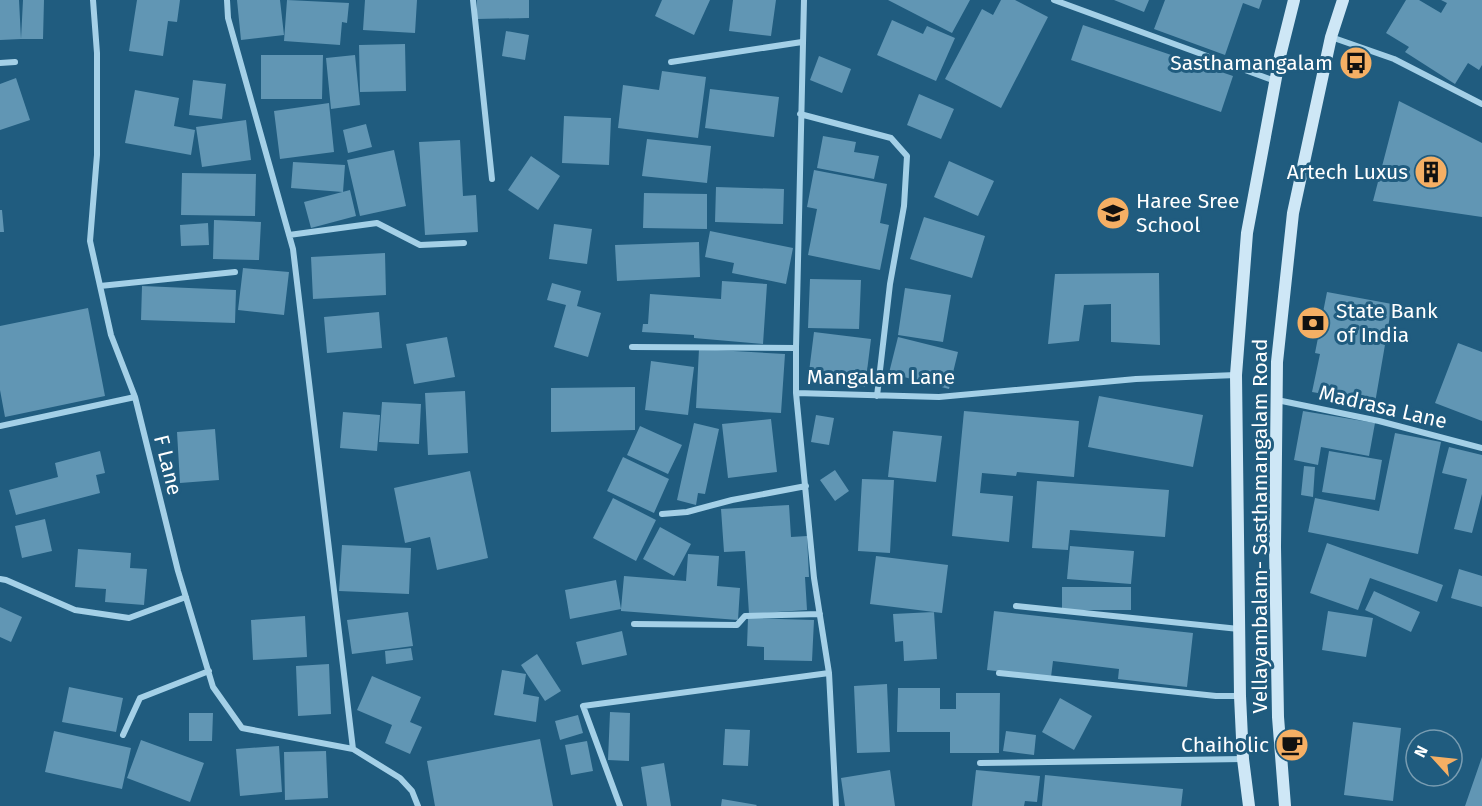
<svg xmlns="http://www.w3.org/2000/svg" width="1482" height="806" font-family="'Fira Sans',sans-serif">
	<style>
		.building { fill: #6196b4 }
		.lines { fill: none; stroke-linecap: round; stroke-linejoin: round }
		.street { stroke: #a4d0e7; stroke-width: 6 }
		.secondary { stroke: #cee7f6; stroke-width: 12 }
		.labels { text-anchor: middle; stroke-width: 6; stroke-linejoin: round; paint-order: stroke }
		.poi-label { font-size: 21px; fill: #fff; stroke: #205c7f; text-anchor: end }
		.street-label { font-size: 21px; fill: #fff; stroke: #205c7f }
	</style>
	<rect width="100%" height="100%" fill="#205c7f"/>
	<!-- building -->
	<path class="building" d="M0 0H19L21 39 0 40Z
		M23 0H44L43 39H21Z
		M137 0H180L177 22 168 21 163 56 129 51Z
		M237 0H280L284 35 241 40Z
		M287 0 349 3 347 23 342 22 340 45 284 41Z
		M365 0H417L415 33 363 30Z
		M477 0H529V18L477 19Z
		M662 0H710L694 35 655 16Z
		M733 0H776L771 36 729 31Z
		M888 0H970L952 33Z
		M1001 0H1015L1048 17 1001 108 945 79 982 9 993 15Z
		M1114 0H1149L1144 12Z
		M1165 0H1262L1259 9 1243 3 1225 55 1154 29Z
		M1406 0H1419L1441 13 1447 3 1441 0H1482V65L1479 70 1468 63 1455 84 1405 52 1409 47 1386 33Z
		M892 20 923 34 927 26 955 38 936 81 877 55Z
		M1083 25 1233 76 1221 112 1071 60Z
		M506 31 529 35 525 60 502 56Z
		M405 44 406 91 360 92 359 45Z
		M261 55H323L322 99H261Z
		M355 55 360 105 331 109 326 58Z
		M819 56 851 69 842 93 810 80Z
		M662 71 706 77 698 138 618 128 623 85 659 90Z
		M16 78 30 120 0 130V84Z
		M193 80 226 84 222 119 189 115Z
		M710 89 779 97 774 137 705 128Z
		M135 90 179 98 174 126 195 130 191 155 125 143Z
		M919 94 954 109 941 139 907 125Z
		M1399 101 1482 143V217L1373 201Z
		M329 103 334 152 280 159 274 111Z
		M564 116 611 118 609 165 562 163Z
		M246 120 251 160 202 167 196 127Z
		M366 124 372 147 348 153 343 130Z
		M823 136 856 142 854 152 879 156 874 179 817 168Z
		M647 139 711 146 707 183 642 176Z
		M460 140 463 196 476 195 478 232 425 235 419 142Z
		M394 150 406 206 360 216 347 160Z
		M531 156 560 176 538 210 508 190Z
		M949 161 994 181 978 216 934 197Z
		M293 162 345 165 343 192 291 188Z
		M814 170 887 184 880 223 889 225 880 270 808 255 817 209 807 207Z
		M182 173 256 174 255 216 181 215Z
		M716 187 784 189 783 224 715 222Z
		M350 190 356 216 311 228 304 202Z
		M644 193 707 194V229L643 228Z
		M0 210H2L4 232H0Z
		M924 217 985 236 972 278 910 259Z
		M214 220 261 222 259 260 213 259Z
		M208 223 209 245 181 246 180 225Z
		M554 224 592 229 587 264 549 259Z
		M710 231 793 248 786 284 732 273 734 263 705 257Z
		M699 242 700 277 617 281 615 245Z
		M385 253 386 295 313 299 311 257Z
		M243 268 289 272 284 315 238 310Z
		M1159 273 1160 345 1111 342V304L1084 305 1079 341 1048 344 1055 274Z
		M810 279 861 280 859 329 808 328Z
		M722 281 767 284 763 344 694 338V335L642 332 643 324H648L650 294 721 299Z
		M552 283 581 291 577 306 601 313 588 357 554 347 566 305 547 300Z
		M142 286 236 290 235 323 141 320Z
		M905 288 951 295 943 342 898 335Z
		M1327 292 1392 304 1375 403 1312 392 1320 354 1315 353Z
		M88 308 105 396 5 417 0 390V326Z
		M379 312 382 348 327 353 324 317Z
		M814 332 871 339 865 387 808 380Z
		M447 337 455 377 414 384 406 344Z
		M898 337 958 352 949 389 889 373Z
		M1458 343 1482 352V421L1435 403Z
		M699 349 785 354 781 413 696 408Z
		M651 361 694 367 688 415 645 410Z
		M635 387V430L551 432V388Z
		M465 391 468 453 428 455 425 393Z
		M1099 396 1203 415 1193 467 1088 447Z
		M382 402 421 404 419 444 379 442Z
		M964 411 1079 421 1074 477 1017 472 1016 476 982 473 980 493 1013 496 1009 542 952 536Z
		M1303 411 1375 423 1369 456 1321 447 1318 465 1294 460Z
		M343 412 380 415 377 451 340 448Z
		M816 415 834 418 829 445 811 442Z
		M771 419 777 472 728 478 722 424Z
		M694 423 719 429 705 494 698 493 696 505 677 500Z
		M640 426 682 445 668 474 627 455Z
		M215 429 219 480 180 483 177 432Z
		M893 431 942 436 936 482 888 477Z
		M1395 433 1441 442 1418 554 1308 532 1315 498 1379 511Z
		M1449 447 1482 455V494L1472 533 1454 529 1467 479 1442 473Z
		M100 451 105 473 96 475 100 493 16 515 9 490 58 477 55 463Z
		M1329 451 1382 460 1375 500 1322 492Z
		M623 457 669 479 654 513 607 491Z
		M1304 466 1315 467 1313 497 1301 495Z
		M835 470 849 491 835 501 820 480Z
		M470 471 488 558 437 570 430 537 405 543 394 488Z
		M862 479 894 480 890 553 858 551Z
		M1037 481 1169 490 1165 537 1070 530 1068 550 1032 548Z
		M613 498 656 520 636 561 593 538Z
		M789 505 791 537 807 536 809 577H805L807 610 749 614 745 551 724 552 721 509Z
		M45 519 52 551 22 558 15 526Z
		M660 527 691 544 674 576 643 559Z
		M1327 543 1443 585 1437 602 1370 578 1358 610 1310 593Z
		M342 545 411 548 409 594 339 591Z
		M1070 546 1134 551 1131 584 1067 579Z
		M78 549 131 553 130 568 147 569 144 605 105 602 106 589 75 587Z
		M688 554 719 556 717 586 740 588 738 620 621 611V609L570 619 565 590 616 580 621 609 624 576 686 581Z
		M876 556 948 565 942 613 870 604Z
		M1459 569 1482 576V607L1451 598Z
		M1062 587H1131V610H1062Z
		M1374 591 1420 612 1411 632 1365 610Z
		M0 607 22 617 11 642 0 637Z
		M994 611 1193 633 1187 687 1118 679 1119 669 1053 661 1051 677 987 670Z
		M1328 611 1373 618 1366 657 1322 650Z
		M408 612 413 646 352 654 347 620Z
		M934 612 937 659 904 661 903 641 895 642 893 614Z
		M305 616 307 657 253 660 251 620Z
		M748 618 814 620 812 661 764 660V647L747 646Z
		M622 631 627 655 582 665 576 642Z
		M411 648 413 660 386 664 385 651Z
		M537 654 561 691 545 701 521 665Z
		M329 664 331 714 298 716 296 666Z
		M502 670 526 674 523 694 539 697 536 722 494 715Z
		M372 676 421 697 410 722 422 727 410 754 385 743 392 725 357 710Z
		M887 684 890 752 857 753 854 686Z
		M69 687 123 698 116 732 62 722Z
		M898 688H940V709H956V693H1000L999 753H950V732H897Z
		M1060 698 1092 716 1074 750 1042 732Z
		M610 712 630 713 629 761 608 760Z
		M189 713H213L212 741H189Z
		M578 715 583 733 560 740 555 721Z
		M1353 722 1401 728 1393 801 1344 795Z
		M725 729 750 730 748 766 723 765Z
		M54 731 131 748 122 789 45 772Z
		M1006 731 1036 735 1034 755 1003 751Z
		M540 739 553 806H435L427 761Z
		M141 740 204 763 190 802 127 778Z
		M587 741 593 771 571 775 565 745Z
		M279 746 282 792 240 796 236 749Z
		M326 751 328 798 285 800 284 752Z
		M1482 757V806H1465Z
		M664 763 671 806H647L641 767Z
		M890 770 895 806H845L841 778Z
		M976 770 1040 776 1037 802 1025 801 1024 806H972Z
		M1045 775 1183 789 1181 806H1042Z
		M722 799 757 805 756 806H721Z"/>
	<g class="lines">
		<!-- street -->
		<path class="street" d="M93 0 97 53V155L90 241 111 335 135 397 178 571 213 687 242 728 353 749 400 778 412 791 418 806
			M227 0 228 18 293 249 353 749
			M473 0 492 179
			M804 0 796 348V393L814 578 829 673 836 806
			M1054 0 1275 81
			M1331 37 1394 59 1482 104
			M671 62 802 42
			M0 63 15 62
			M800 114 891 138 907 156 904 206 890 284 877 396
			M289 235 377 223 420 245 464 243
			M100 286 235 272
			M632 347 796 348
			M796 393 939 397 1136 379 1236 375
			M1277 400 1379 421 1482 448
			M0 426 135 397
			M662 514 687 512 732 500 806 486
			M0 579 6 580 75 610 129 618 186 597
			M1016 606 1239 629
			M634 624 737 625 745 616 820 614
			M999 673 1216 696H1240
			M123 735 140 698 209 671
			M980 763 1243 759
			M620 806 583 706 829 673"/>
		<!-- secondary -->
		<path class="secondary" d="M1249 806 1243 759 1240 696 1236 375 1247 233 1280 56 1294 0
			M1285 806 1278 717 1275 547 1277 362 1293 213 1331 37 1343 0"/>
	</g>
	<!-- icons -->
	<defs>
		<g id="bus-disc" transform="scale(1.725)"><circle r="9.5" fill="#f5af64" stroke="#205c7f"/><path d="M-5-6H5V4H4V6H2V4H-2V6H-4V4H-5ZM-3.5-4V0h7V-4ZM-3.5 1.2v1.5H-2V1.2ZM2 1.2v1.5H3.5V1.2Z" fill="#111"/></g>
		<g id="building-disc" transform="scale(1.725)"><circle r="9.5" fill="#f5af64" stroke="#205c7f"/><path d="M-4-6H4V6H1V3H-1V6H-4ZM-2.5-4.3h1.7v1.8h-1.7ZM.8-4.3h1.7v1.8H.8ZM-2.5-1h1.7V.8h-1.7ZM.8-1h1.7V.8H.8Z" fill="#111"/></g>
		<g id="school-disc" transform="scale(1.725)"><circle r="9.5" fill="#f5af64" stroke="#205c7f"/><path d="M0-5L7-2L0 1L-7-2ZM-4 1L0 2.5L4 1V4Q0 6-4 4Z" fill="#111"/></g>
		<g id="bank-disc" transform="scale(1.725)"><circle r="9.5" fill="#f5af64" stroke="#205c7f"/><path d="M-6-4H6V4H-6ZM0-2.3a2.3 2.3 0 1 0 0 4.6a2.3 2.3 0 1 0 0-4.6Z" fill="#111"/></g>
		<g id="cafe-disc" transform="scale(1.725)"><circle r="9.5" fill="#f5af64" stroke="#205c7f"/><path d="M-5.5-4.5H6V0H3Q3 3.5 0 3.5H-2.5Q-5.5 3.5-5.5 0ZM3-3.2v2h1.7v-2ZM-6 4.5H4V6H-6Z" fill="#111"/></g>
	</defs>
	<g fill-rule="evenodd">
		<use href="#bus-disc" x="1356" y="63"/>
		<use href="#building-disc" x="1431" y="172"/>
		<use href="#school-disc" x="1113" y="213"/>
		<use href="#bank-disc" x="1313" y="323"/>
		<use href="#cafe-disc" x="1292" y="745"/>
	</g>
	<g class="labels">
		<!-- poi labels -->
		<g class="poi-label">
			<text x="1333" y="70">Sasthamangalam</text>
			<text x="1408" y="179">Artech Luxus</text>
			<text x="1136" y="208" text-anchor="start">Haree Sree<tspan x="1136" dy="24">School</tspan></text>
			<text x="1336" y="318" text-anchor="start">State Bank<tspan x="1336" dy="24">of India</tspan></text>
			<text x="1269" y="752">Chaiholic</text>
		</g>
		<!-- street labels -->
		<g class="street-label">
			<text x="881" y="384">Mangalam Lane</text>
			<text transform="translate(1383 407) rotate(13)" y="7">Madrasa Lane</text>
			<text transform="translate(168 465) rotate(76)" y="7">F Lane</text>
			<text transform="translate(1260 526) rotate(-90)" y="7">Vellayambalam- Sasthamangalam Road</text>
		</g>
	</g>
	<!-- north arrow -->
	<g transform="translate(1434 758) rotate(297)"><circle r="28" fill="#205c7f" stroke="#799db2" stroke-width="1.5"/>
	<path d="M0-4.5L10 22L0 15L-10 22Z" fill="#f5af64"/>
	<text y="-9" font-size="16" font-weight="bold" text-anchor="middle" fill="#ffffff">N</text>
	</g>
</svg>
